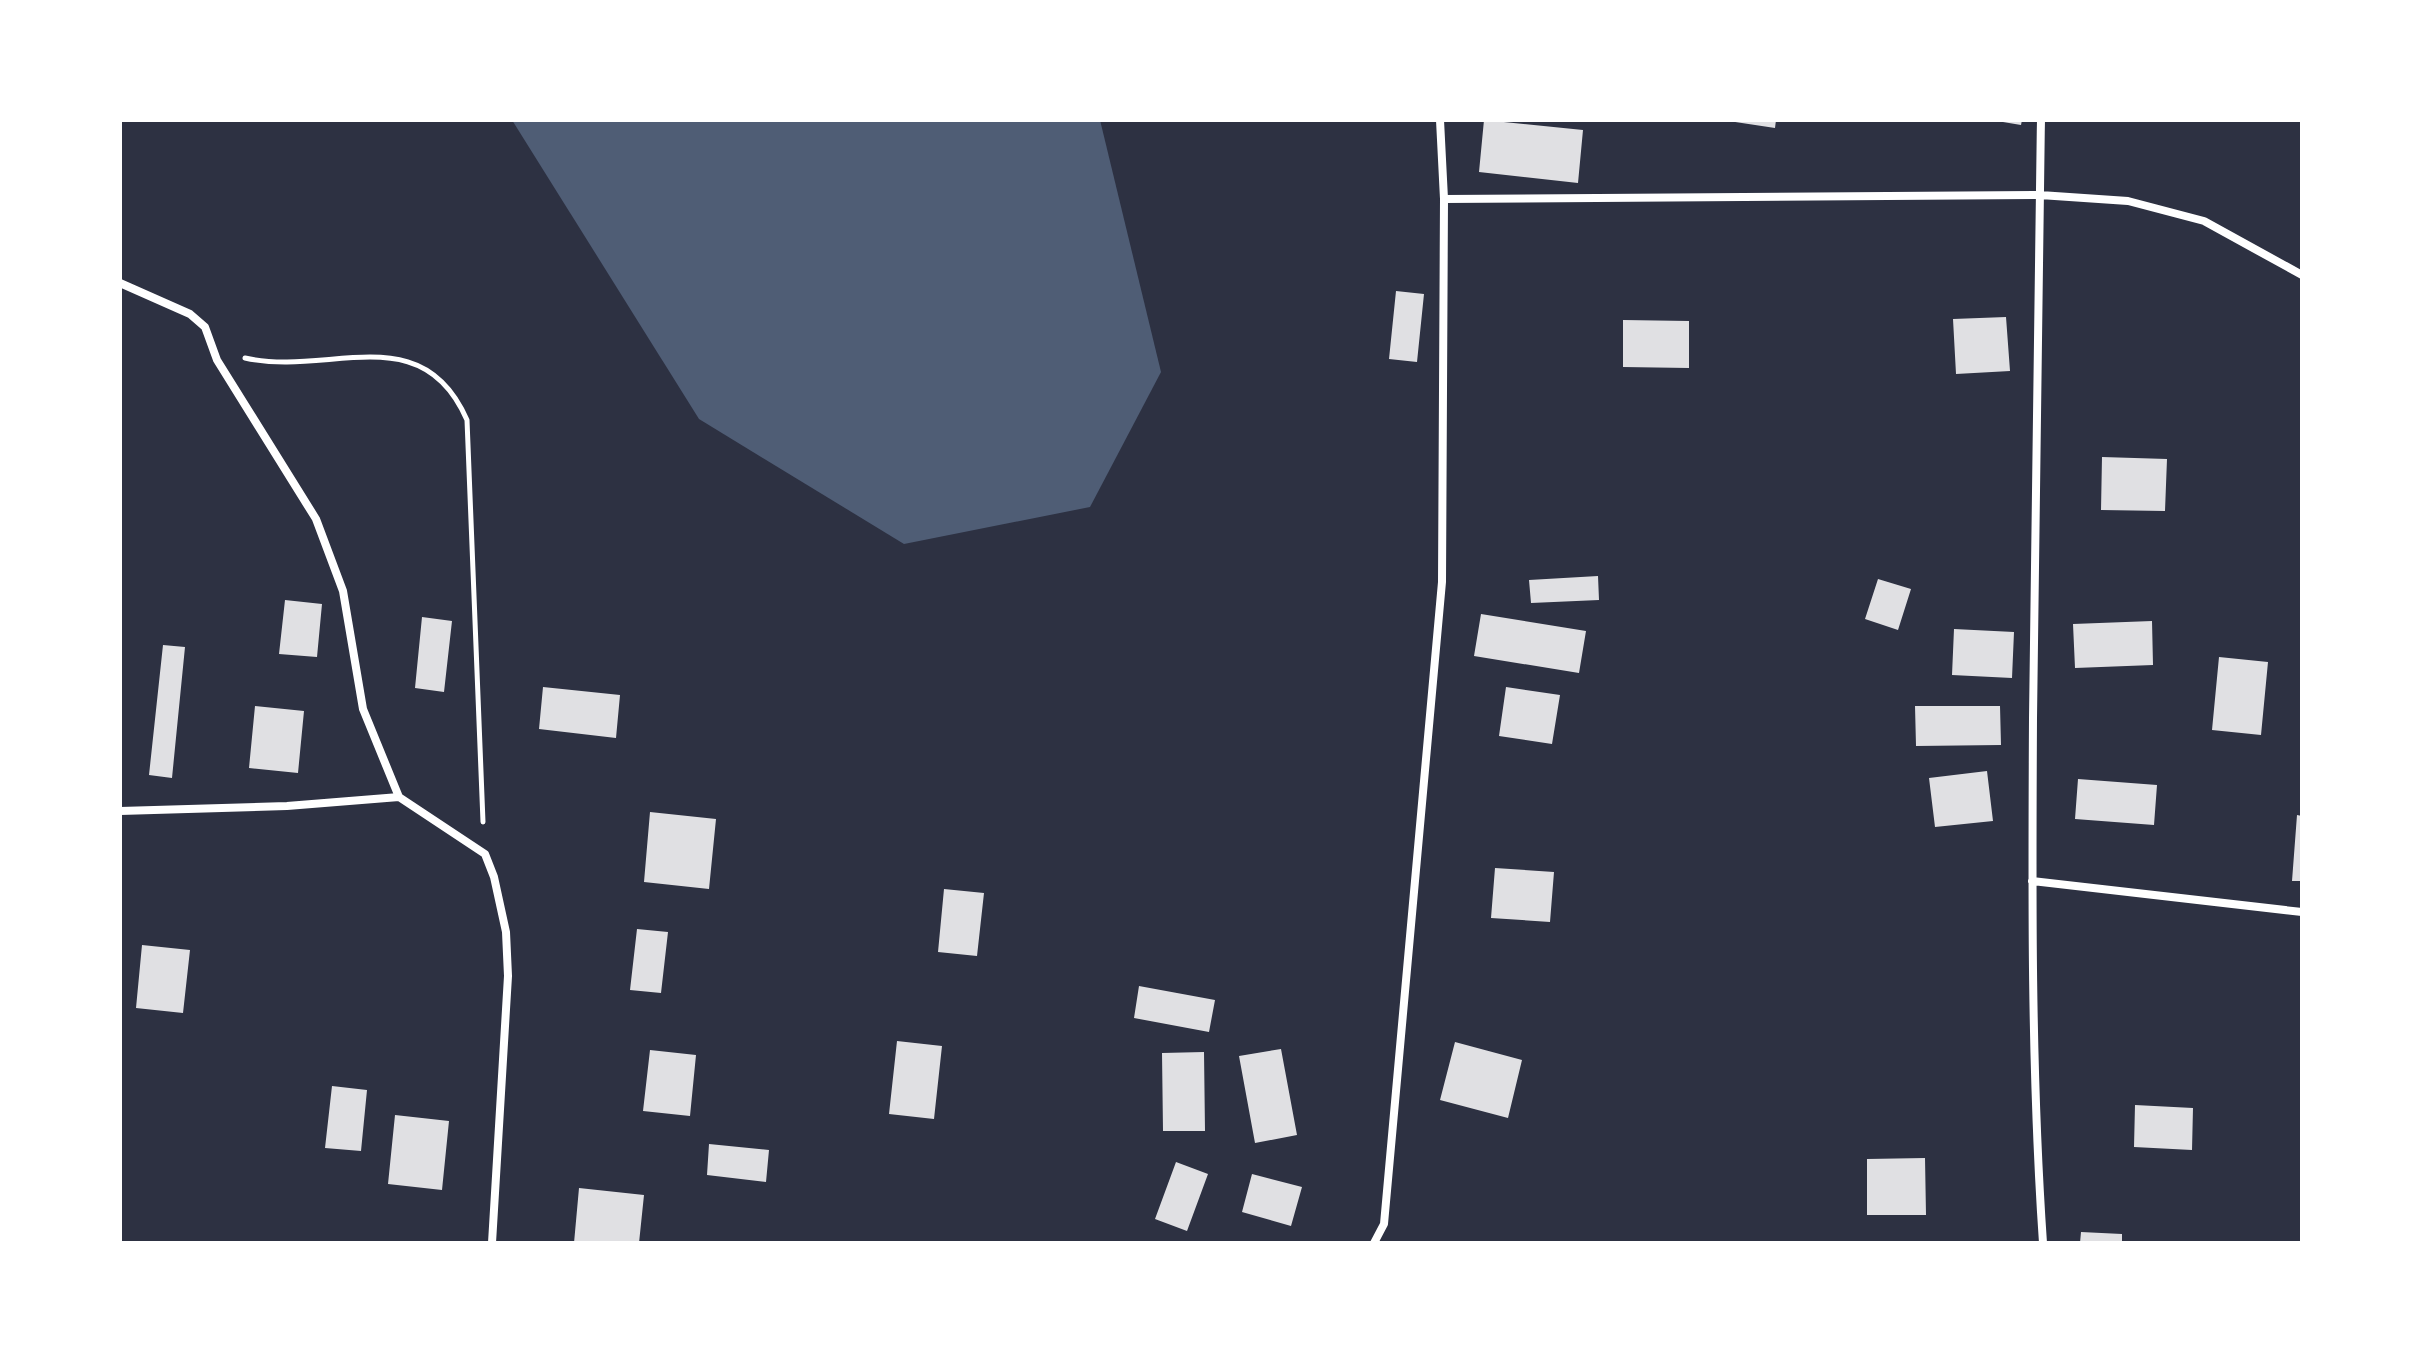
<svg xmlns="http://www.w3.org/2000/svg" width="2422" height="1363" font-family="'Source Sans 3',sans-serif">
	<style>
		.water { fill: #4f5d75 }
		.building { fill: #e0e0e3 }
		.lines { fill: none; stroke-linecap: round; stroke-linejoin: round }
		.path { stroke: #fff; stroke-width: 5 }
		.minor { stroke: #fff; stroke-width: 8 }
	</style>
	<rect width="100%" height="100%" fill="#2d3142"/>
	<!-- water -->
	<path class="water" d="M512 120H1100L1161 372 1090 507 904 544 699 419Z"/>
	<!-- building -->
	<path class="building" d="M1484 120 1583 130 1578 183 1479 172Z
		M1722 120H1776L1775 128Z
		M1991 120H2022L2021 125Z
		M1396 291 1424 294 1417 362 1389 359Z
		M2006 317 2010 371 1956 374 1953 319Z
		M1623 320 1689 321V368L1623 367Z
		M2102 457 2167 459 2165 511 2101 510Z
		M1598 576 1599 600 1531 603 1529 580Z
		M1878 579 1911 589 1898 630 1865 619Z
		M285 600 322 604 317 657 279 654Z
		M1481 614 1586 631 1579 673 1474 656Z
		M422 617 452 621 444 692 415 688Z
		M2152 621 2153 665 2075 668 2073 624Z
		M1954 629 2014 632 2012 678 1952 675Z
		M163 645 185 647 172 778 149 775Z
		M2219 657 2268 662 2261 735 2212 730Z
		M543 687 620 695 616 738 539 729Z
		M1506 687 1560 695 1552 744 1499 736Z
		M255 706 304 711 298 773 249 768Z
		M1915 706H2000L2001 745 1916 746Z
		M1987 771 1993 821 1935 827 1929 778Z
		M2078 779 2157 785 2154 825 2075 819Z
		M650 812 716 819 709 889 644 882Z
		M2297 815 2302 816V881H2292Z
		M1495 868 1554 872 1550 922 1491 918Z
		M944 889 984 893 977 956 938 952Z
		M637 929 668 932 661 993 630 990Z
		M142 945 190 950 183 1013 136 1008Z
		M1139 986 1215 1000 1209 1032 1134 1018Z
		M897 1041 942 1046 934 1119 889 1114Z
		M1455 1042 1522 1060 1508 1118 1440 1100Z
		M1281 1049 1297 1135 1255 1143 1239 1056Z
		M650 1050 696 1055 690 1116 643 1111Z
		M1204 1052 1205 1131H1163L1162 1053Z
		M332 1086 367 1090 361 1151 325 1148Z
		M2135 1105 2193 1108 2192 1150 2134 1147Z
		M395 1115 449 1121 442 1190 388 1184Z
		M709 1144 769 1150 766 1182 707 1175Z
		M1925 1158 1926 1215H1867V1159Z
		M1176 1162 1208 1174 1187 1231 1155 1219Z
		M1252 1174 1302 1187 1291 1226 1242 1212Z
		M579 1188 644 1195 639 1243H574Z
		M2081 1232 2122 1234V1243H2080Z"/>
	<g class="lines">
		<!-- path -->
		<path class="path" d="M245 358C329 377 422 316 467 420L483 822"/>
		<!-- minor -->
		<path class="minor" d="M2041 120C2037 319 2034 518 2033 718 2032 893 2031 1068 2043 1243
			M1444 199 2040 195 2128 201 2204 221 2302 275
			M120 283 190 314 205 327 217 360 316 519 343 591 363 709 399 797
			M120 811 287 806 399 797 485 854 494 877 506 932 508 976 492 1243
			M2032 881 2302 912
			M1374 1243 1384 1224 1442 582 1444 199 1440 120"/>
	</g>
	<!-- border -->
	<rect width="2422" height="1363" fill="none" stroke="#ffffff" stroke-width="244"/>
</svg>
